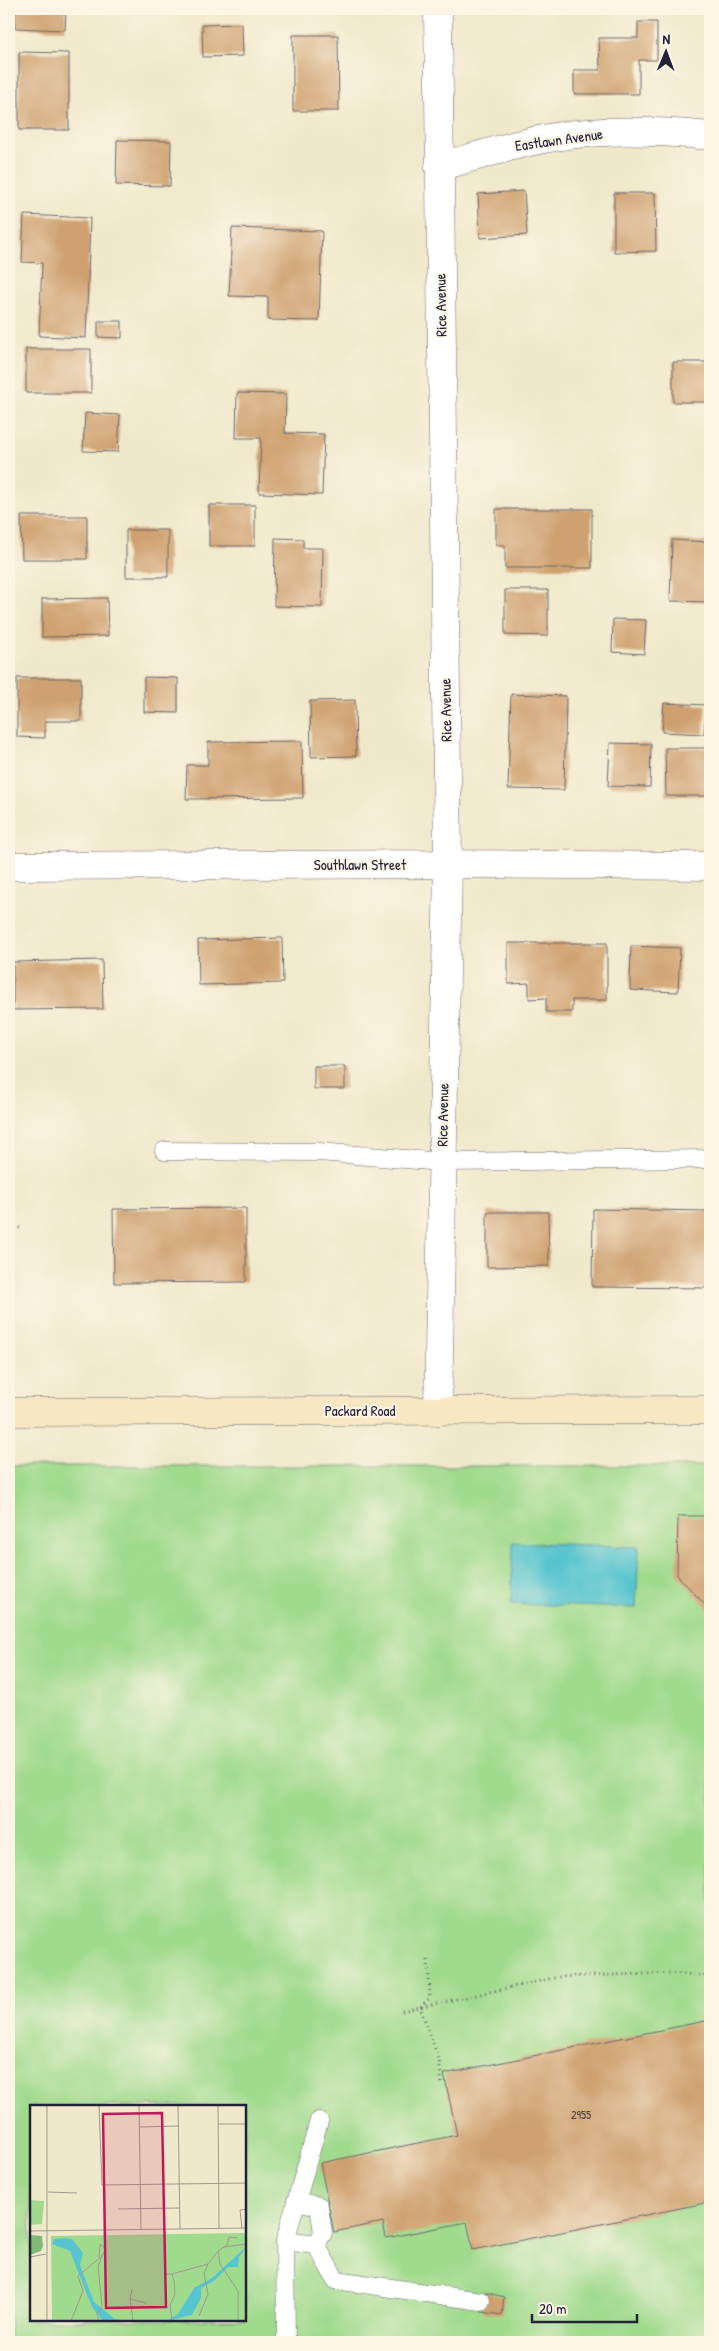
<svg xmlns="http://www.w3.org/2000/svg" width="719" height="2351" font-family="'Patrick Hand',sans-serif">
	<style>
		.green { fill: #a0da8d; stroke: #617e64; fill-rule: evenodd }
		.water { fill: #57c4cf; stroke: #3c7385 }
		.building { fill: #cfa16f }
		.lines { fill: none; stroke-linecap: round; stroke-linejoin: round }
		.lane-casing { stroke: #6a676d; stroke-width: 19 }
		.street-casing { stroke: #6a676d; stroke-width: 29 }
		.secondary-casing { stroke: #6a676d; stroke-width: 29 }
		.path { stroke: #6a676d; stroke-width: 3; stroke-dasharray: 1 4; stroke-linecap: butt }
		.lane { stroke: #fff; stroke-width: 18 }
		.street { stroke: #fff; stroke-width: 28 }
		.secondary { stroke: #f7e8c3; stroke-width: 28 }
		.labels { text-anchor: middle; stroke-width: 4; stroke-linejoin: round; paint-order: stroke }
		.number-label { font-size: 12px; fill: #4d4248 }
		.street-label { font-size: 15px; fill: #22223b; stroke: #fcf5e5 }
		.inset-road { fill: none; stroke: #9e9991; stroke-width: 1 }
		.view { fill: #c2185b; fill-opacity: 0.15; stroke: #c2185b; stroke-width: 2.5 }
		.inset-edge { fill: none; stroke: #22223b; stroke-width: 2.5 }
	</style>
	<rect width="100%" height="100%" fill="#fcf5e5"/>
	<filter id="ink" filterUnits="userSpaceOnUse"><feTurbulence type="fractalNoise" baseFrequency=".02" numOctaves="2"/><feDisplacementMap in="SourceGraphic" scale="10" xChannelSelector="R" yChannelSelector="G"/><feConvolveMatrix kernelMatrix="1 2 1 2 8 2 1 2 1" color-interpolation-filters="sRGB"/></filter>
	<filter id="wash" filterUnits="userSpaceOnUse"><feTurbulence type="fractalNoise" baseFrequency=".0096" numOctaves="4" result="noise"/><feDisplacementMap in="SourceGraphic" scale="20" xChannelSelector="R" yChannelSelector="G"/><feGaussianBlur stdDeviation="1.12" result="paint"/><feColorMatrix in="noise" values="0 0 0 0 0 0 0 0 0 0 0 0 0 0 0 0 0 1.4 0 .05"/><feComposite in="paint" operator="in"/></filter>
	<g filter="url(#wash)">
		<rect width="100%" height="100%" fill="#f0e8ca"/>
		<!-- green -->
		<path class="green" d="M9 1466H710V2342H9ZM31 2106H245V2320H31Z"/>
		<!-- water -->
		<path class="water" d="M513 1542 639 1547 636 1608 511 1604Z"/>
		<g id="blocks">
			<!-- building -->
			<path class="building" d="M15 9H66L65 30 15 28Z
				M253 9H342V11H253Z
				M638 22H657V60H639V94H574V70H600L599 38H638Z
				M242 24 243 56 203 57 202 25Z
				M293 35H338L339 111H293Z
				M19 52 69 53V130H19Z
				M117 140 171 141 170 186 116 185Z
				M524 191 527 235 480 238 478 194Z
				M614 193H655L656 251 614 252Z
				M24 215 90 218 86 338 39 336 42 263 22 262Z
				M232 228 322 231 319 321 268 320V297L229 296Z
				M98 321H122V338L98 337Z
				M26 349H91V393H26Z
				M673 362H710V402H673Z
				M237 393 286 394 285 433 324 434 322 495 259 493 261 438H236Z
				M85 413 120 415 118 452 83 451Z
				M209 505H255V546H209Z
				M496 509H592V568H505V545H496Z
				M21 516H87V559H22Z
				M126 530H168V577H126Z
				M275 538 303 539V548H323L322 607 274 606Z
				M672 540 710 542V602L670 601Z
				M505 590H548V636L505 635Z
				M107 598 108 636 42 637V599Z
				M613 619 646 620 644 654 612 652Z
				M144 677 178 678V713L144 712Z
				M17 678H81V721H45V738L17 737Z
				M511 694 566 696 564 790 508 789Z
				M355 700 356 756 311 757 310 701Z
				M664 703 706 705 704 734 662 732Z
				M302 741 303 798 186 799 187 765H208V742Z
				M610 743 651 744 650 787 608 786Z
				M665 748H710V796H666Z
				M282 938 283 983 199 985 198 940Z
				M508 943H607V1000H572V1012H546V998L529 999V983L508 984Z
				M631 946 680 948 678 992 630 990Z
				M102 960 103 1009 13 1010V962Z
				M314 1066H345V1089H314Z
				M246 1208V1282L114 1283 113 1209Z
				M593 1209 710 1211V1288L592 1287Z
				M487 1212H548L549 1266 487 1267Z
				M678 1516H710V1610L677 1575Z
				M710 2020V2202L473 2250 467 2222 386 2238 383 2222 334 2232 320 2163 457 2135 444 2074Z
				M485 2292 504 2297 502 2315 482 2312Z"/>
		</g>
	</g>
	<g filter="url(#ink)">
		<use href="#blocks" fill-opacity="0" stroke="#6a676d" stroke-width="1"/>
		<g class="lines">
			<!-- lane casing -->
			<g class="lane-casing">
				<path id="lane" d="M164 1151 319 1152 442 1162 710 1159
					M296 2201 319 2206 323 2233 316 2245
					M285 2241 316 2245 336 2280 481 2301
					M286 2342 285 2241 319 2121"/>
			</g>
			<!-- street casing -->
			<g class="street-casing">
				<path id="street" d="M439 167C488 153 538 136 588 133 629 130 670 132 710 136
					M9 866 448 864 710 866
					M438 1411 448 864 438 9"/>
			</g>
			<!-- secondary casing -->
			<g class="secondary-casing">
				<path id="secondary" d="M9 1412 710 1410"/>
			</g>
			<!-- path -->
			<path class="path" d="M9 1226 20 1228
				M428 1960 430 1998 420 2007 439 2060 442 2086
				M402 2011 558 1977 671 1973 710 1976"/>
			<!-- lane -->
			<use href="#lane" class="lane"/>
			<!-- street -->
			<use href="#street" class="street"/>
			<!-- secondary -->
			<use href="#secondary" class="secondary"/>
		</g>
	</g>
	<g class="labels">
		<!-- number labels -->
		<g class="number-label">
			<text x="581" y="2119">2955</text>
		</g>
		<!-- street labels -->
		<g class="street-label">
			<text transform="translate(559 140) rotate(-8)" y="5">Eastlawn Avenue</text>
			<text transform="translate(441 305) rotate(-91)" y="5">Rice Avenue</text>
			<text transform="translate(446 710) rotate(-91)" y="5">Rice Avenue</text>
			<text x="360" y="870">Southlawn Street</text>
			<text transform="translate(443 1115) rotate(-89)" y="5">Rice Avenue</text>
			<text x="360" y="1416">Packard Road</text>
		</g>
	</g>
	<!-- overview -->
	<g transform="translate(30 2105)">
		<rect width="216" height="216" fill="#f0e8ca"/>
		<path d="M0 95 14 96 12 119 0 120ZM216 128V216H22L21 131Z" fill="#a0da8d"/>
		<path d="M0 130 12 131 13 141 11 146 0 150Z" fill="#80ba78"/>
		<path d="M35 133 42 134 53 148 50 160 64 197 85 214 97 216H73L62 202 40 146 22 139 24 134ZM216 142 209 152 208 162H198L184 176 171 183V193L162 210 136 216 148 209 164 183 182 173Z" fill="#57c4cf"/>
		<path class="inset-road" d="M17 0V216M69 0 72 80 217 78M109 0 111 125M148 0 150 124M188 0 189 123M188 19H217M109 22 149 21M18 87 47 88M88 104 150 103M212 123 210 105 217 104M0 126 217 123M194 142 217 139M188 146 197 140 199 132 208 133M0 152 16 149M69 152 70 139 76 144 72 151M136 169H142L144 175 145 189 140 200 142 216M142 169 178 159 188 146 190 159 208 186V216M102 184 100 194 103 216M100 194 116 198M169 211 178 189 174 169 178 159M41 216 53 186 48 171 72 151 68 161 72 201 67 209 69 216"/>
		<path class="view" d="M132 8 136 202 76 203 73 9Z"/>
		<rect width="216" height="216" class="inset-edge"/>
	</g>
	<!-- margin -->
	<rect width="719" height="2351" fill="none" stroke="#fcf5e5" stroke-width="30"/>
	<!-- north arrow -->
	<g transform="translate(666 52) rotate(1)" stroke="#fcf5e5" stroke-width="4" paint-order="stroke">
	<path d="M0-4L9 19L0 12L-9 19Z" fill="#22223b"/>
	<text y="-8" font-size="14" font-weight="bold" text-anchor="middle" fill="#22223b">N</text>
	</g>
	<!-- scale -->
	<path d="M532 2314v8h105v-8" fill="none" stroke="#22223b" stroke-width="2.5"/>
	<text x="539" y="2314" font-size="15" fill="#22223b" stroke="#fcf5e5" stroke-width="4" paint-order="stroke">20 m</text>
</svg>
